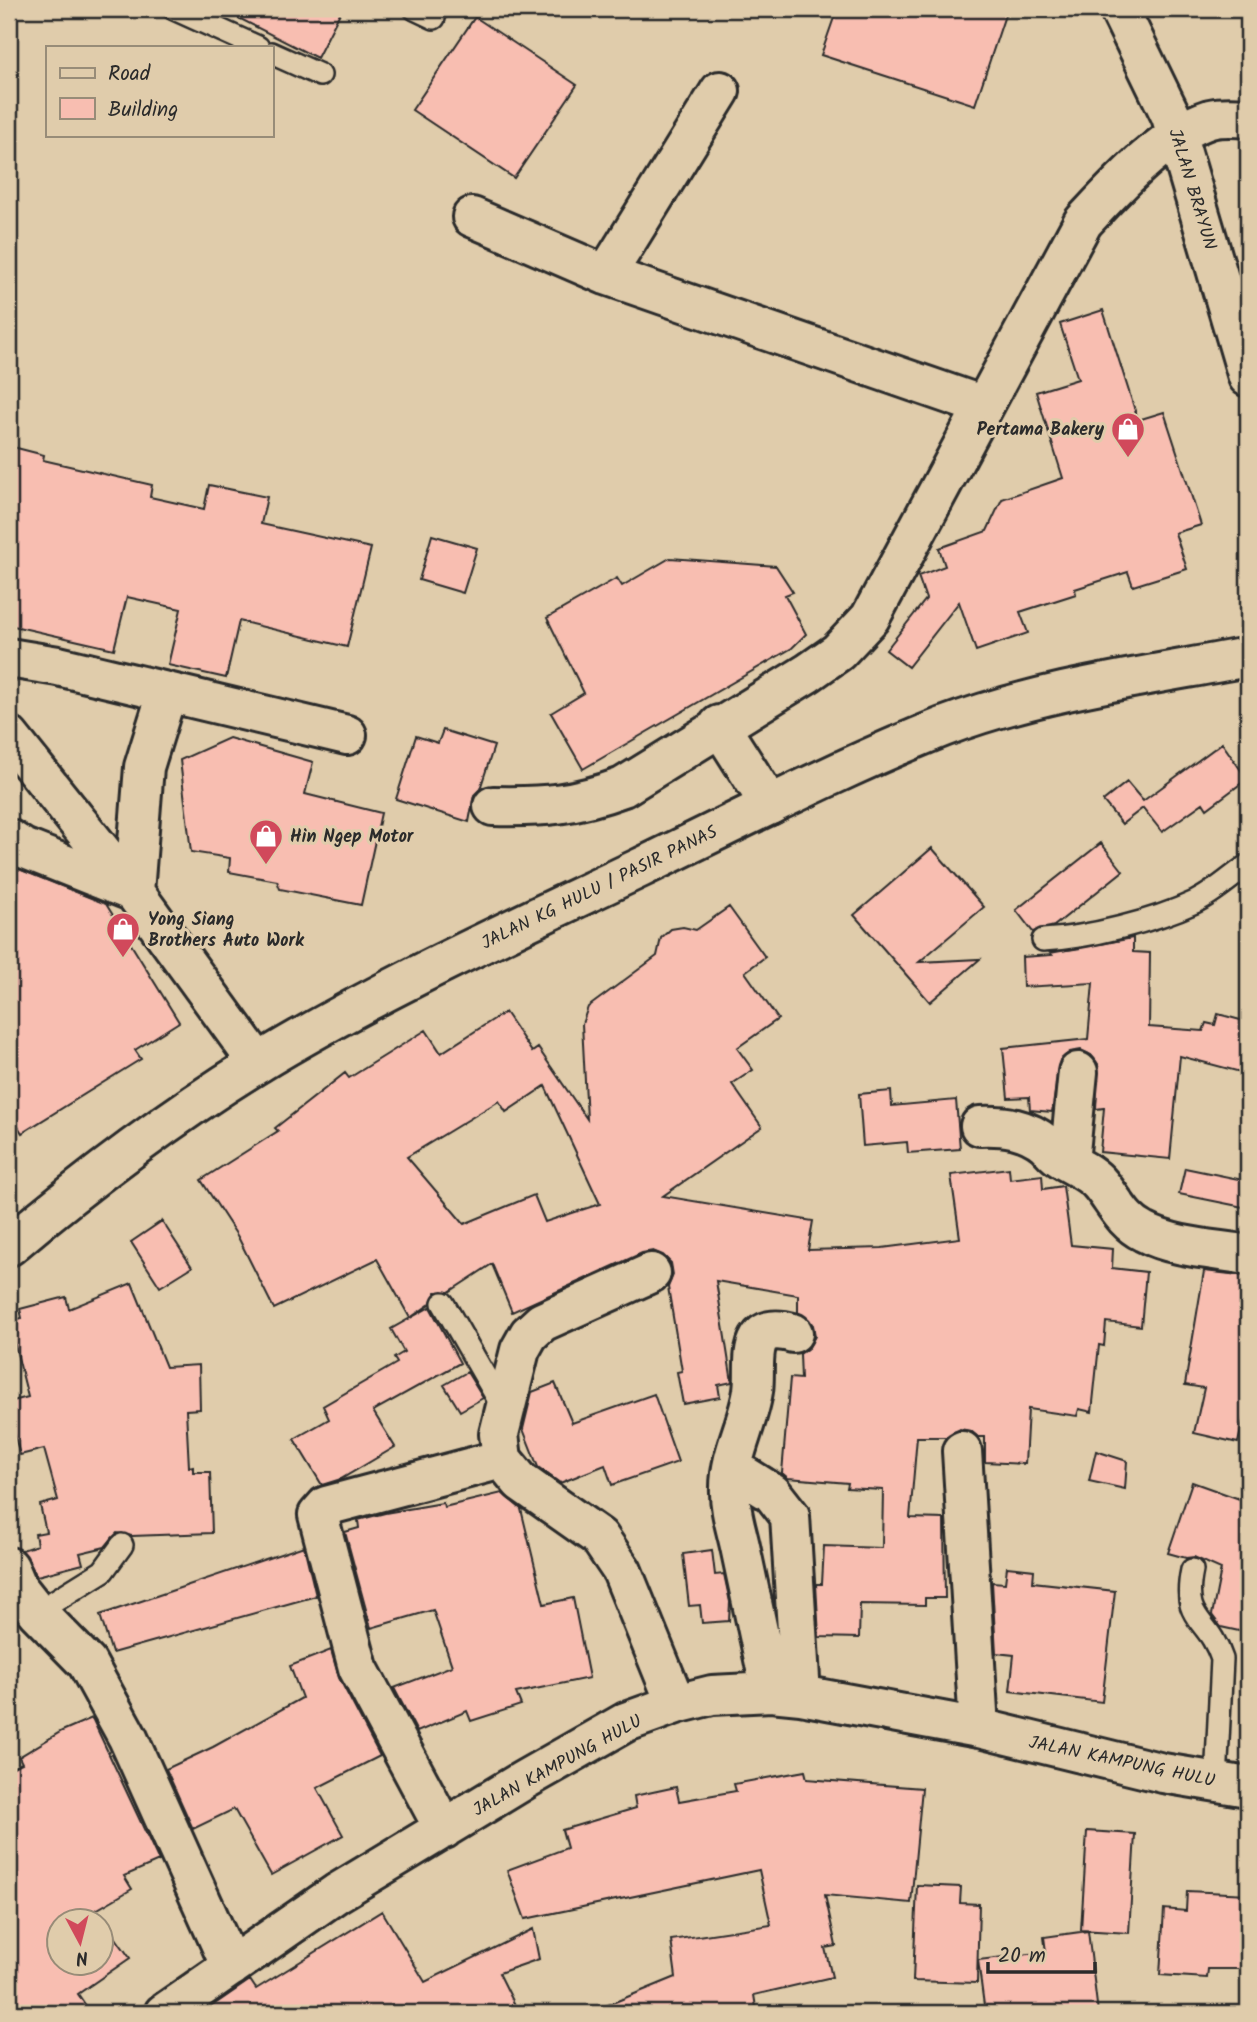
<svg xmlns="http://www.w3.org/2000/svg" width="1257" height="2022" font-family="Kalam,sans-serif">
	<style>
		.building { fill: #f8beb1; stroke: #2b2b2b; stroke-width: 2; fill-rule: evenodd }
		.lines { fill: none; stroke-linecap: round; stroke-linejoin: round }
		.service-casing { stroke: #2b2b2b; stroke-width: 26 }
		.minor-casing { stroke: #2b2b2b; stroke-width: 44 }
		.secondary-casing { stroke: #2b2b2b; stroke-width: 44 }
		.service { stroke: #e0ccab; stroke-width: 21 }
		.minor { stroke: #e0ccab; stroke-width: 38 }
		.secondary { stroke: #e0ccab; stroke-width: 38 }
		.labels { text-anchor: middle; stroke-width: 6; stroke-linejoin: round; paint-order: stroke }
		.street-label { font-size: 18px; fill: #2b2b2b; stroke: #e0ccab }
		.poi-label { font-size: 18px; font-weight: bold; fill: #2b2b2b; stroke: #e0ccab; text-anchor: start }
	</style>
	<rect width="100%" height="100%" fill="#e0ccab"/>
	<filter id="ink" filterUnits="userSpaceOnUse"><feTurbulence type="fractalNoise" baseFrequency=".0143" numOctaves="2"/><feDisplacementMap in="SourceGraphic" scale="14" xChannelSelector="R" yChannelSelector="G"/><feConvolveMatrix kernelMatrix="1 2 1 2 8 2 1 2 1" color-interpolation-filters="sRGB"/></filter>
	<g filter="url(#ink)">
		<!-- building -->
		<path class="building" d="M221 9H342L317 58Z
			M837 9H1007L975 105 821 55Z
			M475 17 577 85 514 178 412 110Z
			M1103 310 1138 420 1164 412 1201 525 1175 533 1187 569 1133 586 1128 572 1075 589 1076 594 1020 612 1028 633 976 651 959 602 908 667 886 650 926 599 918 576 945 566 939 548 987 531 1002 499 1063 478 1036 392 1078 379 1060 324Z
			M9 446 44 455 43 460 152 485 150 497 204 509 209 485 267 497 261 524 371 548 347 647 239 621 226 678 168 665 181 609 127 597 114 649 9 625Z
			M432 535 477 548 463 593 419 580Z
			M670 558 776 566 793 592 785 595 806 634 792 648 583 769 551 713 584 693 547 618 617 578 622 586Z
			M443 730 494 746 480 789 474 795 469 822 396 799 416 736 438 743Z
			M229 738 313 762 305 794 381 813 361 905 280 889 277 881 229 872 230 858 191 852 180 760Z
			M1222 743 1247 779 1207 809 1203 803 1162 832 1143 808 1122 824 1103 801 1127 782 1143 801Z
			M1101 843 1123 871 1054 926 1033 932 1016 910Z
			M932 848 984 907 919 962 980 959 930 1002 854 915Z
			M9 865 106 904 179 1022 135 1050 141 1059 22 1133 9 1112Z
			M729 907 765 957 745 972 778 1019 737 1048 753 1070 732 1084 762 1127 663 1196 813 1221 808 1250 882 1248 960 1238 951 1175 1009 1168 1010 1179 1042 1175 1043 1189 1063 1186 1071 1245 1113 1249 1112 1268 1146 1272 1141 1326 1106 1322 1104 1346 1099 1345 1092 1412 1079 1409 1077 1416 1028 1409 1025 1464 985 1462V1437H978L971 1431 960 1429 946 1437H917L910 1518 944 1519 945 1598H925V1605L860 1604 859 1638 819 1637 816 1584H822L824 1546 882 1548 883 1490 847 1488 848 1483 788 1478 782 1473 790 1378 801 1379 800 1354 809 1347 815 1336 813 1325 798 1312V1295L716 1281 732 1382 718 1385 720 1397 683 1404 677 1372 682 1371 668 1287 673 1275 671 1263 663 1255 653 1251 642 1253 512 1312 492 1264 449 1292H436L430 1304 410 1318 377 1259 274 1309 238 1237 201 1180 278 1131 275 1128 345 1073 349 1078 426 1030 441 1053 505 1012 532 1052 538 1048 587 1119 582 1024 588 1007 657 956 661 938 671 929 683 927 696 930ZM545 1086 600 1204 545 1222 534 1195 464 1224 407 1157 499 1101 506 1112Z
			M1133 938V952L1150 953 1149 1027 1203 1031 1206 1023 1215 1025 1218 1014 1248 1022V1074L1180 1056 1170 1159 1100 1152 1104 1108 1096 1109 1098 1064 1091 1055 1081 1050 1070 1052 1060 1060 1052 1112 1030 1110 1029 1097 1008 1098 1003 1048 1088 1039 1093 983 1023 987 1022 957 1052 955 1050 953Z
			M891 1091 892 1106 956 1100 960 1149 908 1153 907 1142 863 1146 859 1094Z
			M1185 1168 1248 1181V1208L1179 1194Z
			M162 1221 192 1267 160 1287 131 1242Z
			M1204 1271 1248 1276V1398L1238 1443 1194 1433 1204 1388 1185 1385Z
			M132 1283 166 1367 199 1365 200 1409 186 1410 189 1467 193 1466V1472H210L212 1533 132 1536 117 1533 105 1547 80 1553 83 1564 37 1576 22 1550 37 1545 35 1534 46 1532 40 1505 58 1500 44 1449 20 1455 9 1414V1402L28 1397 9 1321 22 1318 20 1309 66 1297 69 1309Z
			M430 1307 460 1363 373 1411 395 1447 341 1479 322 1485 294 1439 329 1419 323 1406 397 1363 394 1358 404 1352 391 1329Z
			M467 1372 483 1398 460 1411 444 1385Z
			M555 1383 572 1423 654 1394 678 1462 612 1485 605 1465 560 1483 538 1467 523 1429 532 1392Z
			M1096 1451 1127 1461 1125 1489 1089 1481Z
			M1192 1482 1248 1502V1633L1221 1627 1212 1615 1221 1569 1194 1557 1186 1558 1168 1553Z
			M502 1493 521 1509 544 1604 573 1598 589 1678 516 1693 521 1705 471 1721 467 1711 417 1732 394 1688 452 1666 433 1610 371 1628 345 1532 359 1528 358 1520 385 1513 443 1503 444 1507Z
			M304 1546 316 1596 112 1653 100 1615Z
			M712 1550 715 1575 724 1574 730 1602 729 1621 702 1623 700 1605 689 1606 683 1554Z
			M1007 1567 1034 1570 1033 1582 1115 1591 1102 1702 1010 1691 1014 1655 996 1653 992 1582 1005 1583Z
			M331 1650 339 1678 380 1756 317 1788 343 1835 271 1875 234 1809 193 1829 166 1769 213 1747 302 1698 290 1666Z
			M92 1718 159 1861 124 1876 132 1889 96 1910 130 1958 78 1994 91 2013H22L9 1994V1769L22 1763 19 1757 62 1731ZM60 1921H102V1963H60Z
			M805 1771 807 1779 922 1788 911 1903 825 1895 836 1946 825 1948 832 1977 754 1995 757 2013H588L676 1977 671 1940 771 1925 759 1870 525 1919 507 1870 567 1848 562 1830 636 1808 634 1796 676 1787 679 1801 736 1791 734 1784Z
			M1087 1831 1135 1834 1129 1933 1081 1930Z
			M917 1885 961 1887 960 1903 979 1904 977 1983 913 1981Z
			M1187 1891 1248 1894V1969H1208L1207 1978 1160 1975 1164 1909 1186 1911Z
			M382 1911 425 1982 533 1929 539 1959 499 1973 519 2013H202L250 1980 256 1989Z
			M1088 1931 1098 2013H985L978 1960 1046 1952 1044 1937Z"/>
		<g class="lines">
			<!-- service casing -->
			<g class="service-casing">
				<path id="service" d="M174 9 258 47
					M415 9 434 18
					M271 53 320 75
					M1043 940C1088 938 1154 921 1195 902 1214 893 1231 877 1248 865
					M443 1303 505 1411
					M1192 1570C1181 1623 1208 1616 1222 1659L1216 1782
					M37 1612 103 1571 122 1545"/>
			</g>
			<!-- minor casing -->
			<g class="minor-casing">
				<path id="minor" d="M472 217 606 275 984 406
					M606 275 720 91
					M9 658 58 666 347 735
					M719 725 770 805
					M9 736 134 892 258 1063
					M493 806C544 807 574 805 623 787L808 673 838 652 870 618 1083 222C1116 187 1163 134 1210 119 1222 116 1236 117 1248 118
					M9 839 23 848 134 892 144 767 167 693
					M980 1126C1004 1125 1027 1128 1046 1144 1051 1149 1055 1155 1061 1158 1075 1167 1091 1172 1101 1185 1115 1202 1123 1222 1144 1232 1174 1248 1215 1249 1248 1255
					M1069 1162 1078 1072
					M651 1273 542 1322 529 1334 520 1350 499 1434 502 1459 521 1482 599 1537 622 1571 676 1704
					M962 1451 979 1728
					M732 1468 772 1493 790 1516 801 1695
					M9 1567 18 1588 37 1612 87 1663 128 1738 231 1967
					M771 1692C761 1645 751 1598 741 1551 737 1531 729 1509 730 1488 730 1454 748 1424 753 1391 757 1365 743 1319 793 1333
					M444 1829 358 1668 318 1515 326 1506 502 1459
					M164 2013 337 1893 524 1780 626 1722 676 1704 712 1695 771 1692 801 1695 979 1728 1163 1773 1248 1787"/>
			</g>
			<!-- secondary casing -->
			<g class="secondary-casing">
				<path id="secondary" d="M1119 9 1171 116 1248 377
					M9 1246C87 1180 168 1119 255 1065 378 990 510 930 640 868 738 821 842 767 943 727 1040 690 1147 676 1248 657"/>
			</g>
			<!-- service -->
			<use href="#service" class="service"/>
			<!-- minor -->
			<use href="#minor" class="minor"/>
			<!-- secondary -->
			<use href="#secondary" class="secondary"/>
		</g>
	</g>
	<!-- icons -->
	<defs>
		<g id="shop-pin" transform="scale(1.75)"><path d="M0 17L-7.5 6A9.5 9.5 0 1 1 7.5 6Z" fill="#d1495b" stroke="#e0ccab"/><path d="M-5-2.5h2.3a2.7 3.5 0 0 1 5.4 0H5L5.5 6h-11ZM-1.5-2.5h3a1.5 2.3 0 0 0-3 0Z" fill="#fff"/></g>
	</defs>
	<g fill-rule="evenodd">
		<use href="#shop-pin" x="1128" y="429"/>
		<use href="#shop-pin" x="266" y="836"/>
		<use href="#shop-pin" x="123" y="929"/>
	</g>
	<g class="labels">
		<!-- street labels -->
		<g class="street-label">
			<text transform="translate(1193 189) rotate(73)" y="6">JALAN BRAYUN</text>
			<text transform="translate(599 887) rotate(-26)" y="6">JALAN KG HULU / PASIR PANAS</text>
			<text transform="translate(1122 1761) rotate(12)" y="6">JALAN KAMPUNG HULU</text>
			<text transform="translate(557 1765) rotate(-29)" y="6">JALAN KAMPUNG HULU</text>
		</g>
		<!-- poi labels -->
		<g class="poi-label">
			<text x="1104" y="435" text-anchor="end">Pertama Bakery</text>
			<text x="290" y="842">Hin Ngep Motor</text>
			<text x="148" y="925">Yong Siang<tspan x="148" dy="21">Brothers Auto Work</tspan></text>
		</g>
	</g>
	<!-- margin -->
	<rect width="1257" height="2022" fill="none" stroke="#e0ccab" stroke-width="35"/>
	<rect x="18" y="18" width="1222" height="1987" fill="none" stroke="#2b2b2b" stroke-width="2.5" filter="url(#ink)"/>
	<!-- legend -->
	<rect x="46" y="46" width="228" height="91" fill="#e0ccab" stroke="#988c78" stroke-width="2"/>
	<rect x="60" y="68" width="35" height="10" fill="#e0ccab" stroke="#988c78" stroke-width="2"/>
	<text x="108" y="80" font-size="21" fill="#2b2b2b">Road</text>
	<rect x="60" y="98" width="35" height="21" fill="#f8beb1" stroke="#988c78" stroke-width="2"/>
	<text x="108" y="116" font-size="21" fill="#2b2b2b">Building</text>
	<!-- north arrow -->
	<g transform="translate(80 1942) rotate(173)"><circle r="33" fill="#e0ccab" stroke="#988c78" stroke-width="2"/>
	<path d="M0-5L12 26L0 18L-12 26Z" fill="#d1495b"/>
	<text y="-10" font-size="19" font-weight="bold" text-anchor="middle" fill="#2b2b2b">N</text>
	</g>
	<!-- scale -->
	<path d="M988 1962v10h107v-10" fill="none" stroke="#2b2b2b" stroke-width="3.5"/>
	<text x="998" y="1962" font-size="21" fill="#2b2b2b" stroke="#e0ccab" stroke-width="5" paint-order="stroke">20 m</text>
</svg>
